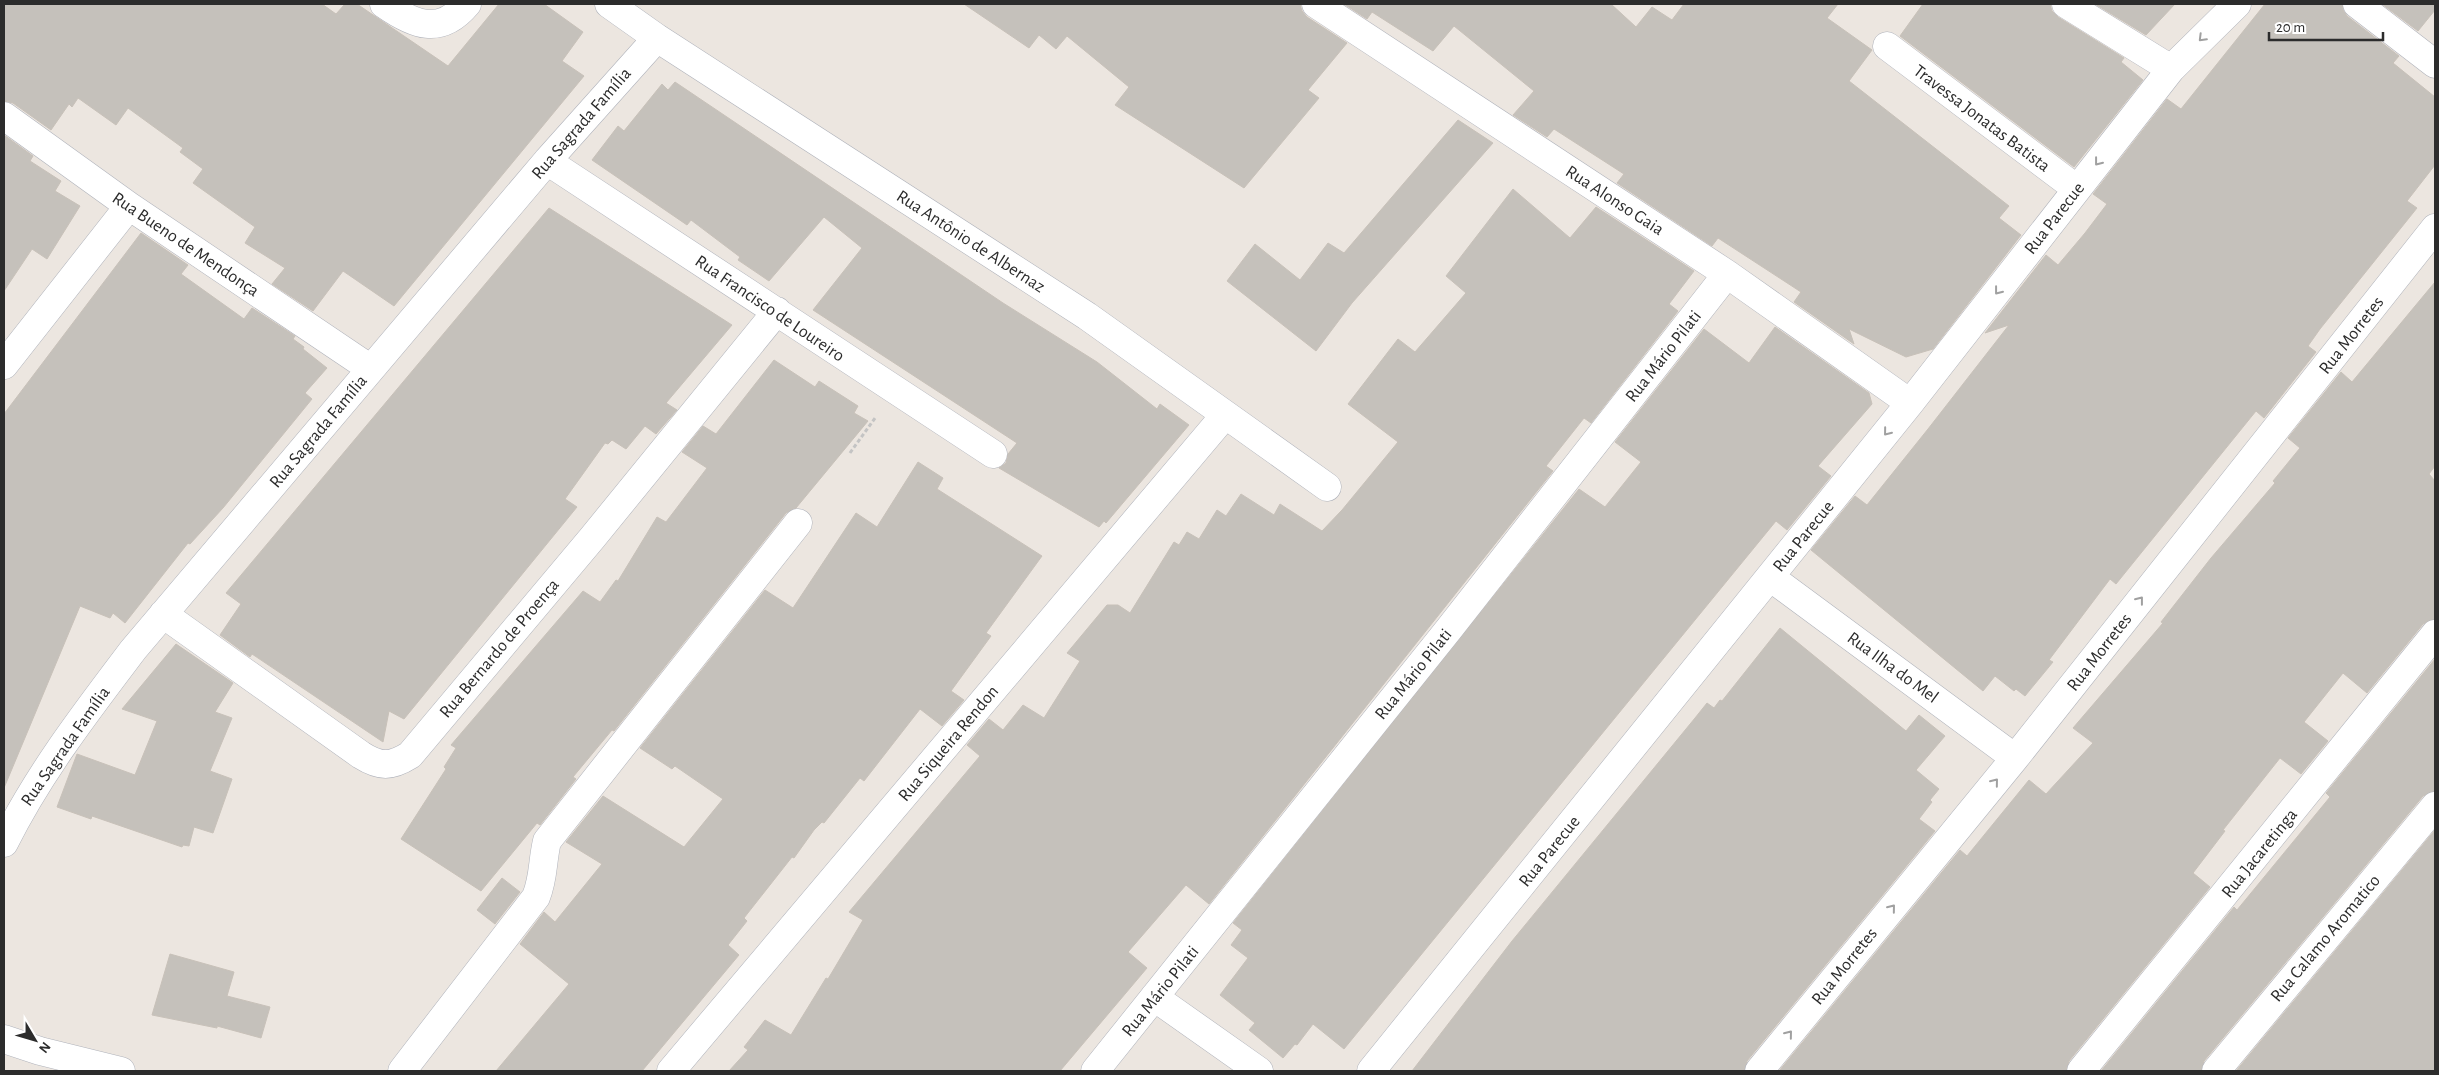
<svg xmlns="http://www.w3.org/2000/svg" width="2439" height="1075" font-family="'Alegreya Sans',sans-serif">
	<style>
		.building { fill: #c5c1bb; stroke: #c8c1b9 }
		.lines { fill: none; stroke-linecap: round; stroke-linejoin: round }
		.minor-casing { stroke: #b0b3bb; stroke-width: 29 }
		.path { stroke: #c4c4c4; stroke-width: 3; stroke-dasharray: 4 2.5; stroke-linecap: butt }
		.minor { stroke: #fff; stroke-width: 28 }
		.oneway { stroke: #a0a0a0 }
		.labels { text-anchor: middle; stroke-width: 4; stroke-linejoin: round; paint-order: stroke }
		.street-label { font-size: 18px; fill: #2c2c2c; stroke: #fff }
	</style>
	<rect width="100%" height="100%" fill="#ece6e0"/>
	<!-- building -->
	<path class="building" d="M4 4H322L336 14 345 4H357L448 66 499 4H544L583 32 562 61 584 76 394 306 343 271 313 311 272 284 285 268 245 243 255 227 193 183 203 169 180 152 183 148 128 108 116 125 78 98 72 107 69 104 51 130 13 103 4 101Z
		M964 4H1300L1302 11 1307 17 1347 43 1308 90 1319 98 1244 188 1115 105 1129 87 1067 36 1056 49 1039 35 1029 48Z
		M1344 4H1611L1636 27 1652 7 1672 20 1684 4H1838L1827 18 1872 50 1849 81 2009 206 1999 218 2021 235 1933 349 1906 357 1849 329 1854 344 1794 302 1801 292 1718 238 1712 246 1617 183 1624 174 1554 129 1547 137 1513 115 1534 91 1454 26 1433 51 1372 12 1367 19Z
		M1923 4H2050L2052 11 2058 17 2124 58 2121 62 2143 80 2074 167 1900 36Z
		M2095 4H2175L2146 35Z
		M2265 4H2342L2343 10 2347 16 2399 56 2393 63 2435 97V165L2407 201 2417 208 2320 329 2308 346 2316 352 2264 418 2256 411 2116 584 2110 579 2049 660 2053 662 2025 696 2016 689 2014 691 1995 676 1983 691 1811 550 1855 496 1867 505 1928 429 2009 325 1985 333 2046 255 2058 265 2085 233 2107 204 2093 194 2167 99 2181 109Z
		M2382 4H2435V10L2418 31Z
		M675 82 1003 303 1097 362 1157 409 1160 404 1189 425 1106 523 1104 521 1099 527 999 468 1006 463 1008 454 1017 443 813 310 862 248 824 217 769 281 738 260 740 257 691 220 687 225 592 160 618 126 624 131 662 84 668 90Z
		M1458 120 1493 143 1352 303 1316 351 1227 281 1255 244 1300 280 1328 243 1344 253Z
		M4 135 33 156 30 161 61 181 55 191 80 206 47 259 32 249 4 291Z
		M1513 189 1570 238 1596 207 1694 271 1669 304 1678 311 1591 423 1584 418 1546 466 1553 471 1209 904 1186 885 1128 952 1147 968 1060 1071H729L748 1050 744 1047 765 1020 791 1035 826 978 828 979 863 920 849 912 980 756 967 745 989 719 1003 730 1023 705 1044 718 1080 661 1067 653 1107 605H1118L1130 613 1174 542 1179 545 1187 532 1199 539 1217 510 1226 516 1241 494 1274 515 1280 504 1322 531 1342 510 1398 442 1348 404 1398 339 1415 352 1466 293 1446 276Z
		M549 208 732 325 666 403 677 410 656 434 645 426 626 449 612 440 608 444 605 443 565 499 577 507 404 719 389 711 383 742 252 654 250 657 220 635 241 604 226 593Z
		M141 233 188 265 181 274 244 319 252 308 295 336 293 339 304 347 303 349 327 368 305 393 312 399 223 508 190 544 188 543 125 623 113 613 110 618 80 606 4 788V414Z
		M2435 282V466L2429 474 2435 481V619L2423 624 2367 693 2343 673 2304 722 2328 741 2301 774 2280 758 2223 830 2225 831 2193 873 2210 887 2069 1061 2066 1071H1779L1960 850 1967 856 2029 780 2046 794 2093 743 2073 728 2163 623 2161 622 2211 558 2275 483 2273 481 2300 448 2288 438 2341 372 2352 382Z
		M1775 327 1869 393 1872 404 1818 466 1831 476 1787 530 1776 521 1344 1049 1313 1024 1297 1045 1295 1044 1283 1058 1249 1030 1255 1023 1220 995 1248 958 1231 945 1242 930 1233 923 1579 489 1605 507 1641 462 1615 442 1704 329 1749 363Z
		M774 360 815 387 819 381 858 406 854 413 868 421 796 508 786 513 614 731 612 730 573 777 576 779 540 825 537 823 481 891 401 839 446 769 444 767 456 748 451 745 583 591 600 602 616 580 618 581 657 517 666 522 707 468 682 452 703 426 716 434Z
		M918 462 943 478 937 489 1042 556 986 633 991 636 951 691 964 700 942 726 920 709 864 781 860 778 824 823 822 822 814 830 794 858 792 857 744 918 747 921 728 945 739 955 642 1071H496L569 984 520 944 544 912 555 922 602 864 566 842 603 796 684 847 723 799 675 766 672 769 640 748 765 590 793 608 856 513 877 527Z
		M1780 628 1906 731 1919 715 1945 736 1916 770 1939 789 1930 800 1932 802 1919 819 1935 831 1747 1061 1744 1071H1412L1512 941 1695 718 1707 703 1714 708 1720 700 1722 701Z
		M176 644 233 683 215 712 232 718 210 771 232 779 213 833 194 827 189 846 183 845 182 847 92 816 91 819 57 807 77 754 135 775 157 721 122 709Z
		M2435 659V791L2423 796 2204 1061 2201 1071H2101L2234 907 2237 910 2330 797 2326 793Z
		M2435 830V1071H2236Z
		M502 878 520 892 495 924 477 910Z
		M170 954 234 972 227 996 270 1007 261 1038 217 1026V1028L152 1015Z"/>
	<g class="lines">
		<!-- minor casing -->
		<g class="minor-casing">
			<path id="minor" d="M384 4C414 25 440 36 467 4
				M609 4 657 38 1087 316 1327 487
				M1316 4 1727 274 1910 403
				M2066 4 2171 69
				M2357 4 2435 64
				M1887 46 2077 189
				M4 116 129 206 371 369
				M547 161 993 454
				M4 365 129 206
				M1770 577 2015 758
				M163 614 361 755C380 767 391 767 410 755L593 537 777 311
				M4 843C39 773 86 712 133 650L547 161 657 38
				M1154 997 1259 1071
				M4 1039 40 1051 121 1071
				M402 1071 536 897C544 877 542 862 547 841L798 523
				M671 1071 1225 415
				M1095 1071 1449 629 1727 274
				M1371 1071 1910 403 2171 69 2237 4
				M1759 1071 2015 758 2435 228
				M2081 1071 2435 634
				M2216 1071 2435 806"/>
		</g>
		<!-- path -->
		<path class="path" d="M850 453 875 418"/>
		<!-- minor -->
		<use href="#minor" class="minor"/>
	</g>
	<!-- one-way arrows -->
	<defs><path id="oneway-chevron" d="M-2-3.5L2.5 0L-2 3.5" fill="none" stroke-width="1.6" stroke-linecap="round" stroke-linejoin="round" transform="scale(1.25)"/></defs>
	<g class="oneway">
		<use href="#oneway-chevron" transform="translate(2202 38) rotate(135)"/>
		<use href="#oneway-chevron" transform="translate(2098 162) rotate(128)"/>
		<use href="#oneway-chevron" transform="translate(1998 291) rotate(128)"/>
		<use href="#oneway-chevron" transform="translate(1887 432) rotate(129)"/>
		<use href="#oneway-chevron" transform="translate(2140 600) rotate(-52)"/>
		<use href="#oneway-chevron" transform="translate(1995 782) rotate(-51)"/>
		<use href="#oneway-chevron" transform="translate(1892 908) rotate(-51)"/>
		<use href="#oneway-chevron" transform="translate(1789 1034) rotate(-51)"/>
	</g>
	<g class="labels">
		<!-- street labels -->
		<g class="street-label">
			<text transform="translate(1982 118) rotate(37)" y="6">Travessa Jonatas Batista</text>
			<text transform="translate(581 123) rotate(-49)" y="6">Rua Sagrada Família</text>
			<text transform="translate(1615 200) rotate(33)" y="6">Rua Alonso Gaia</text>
			<text transform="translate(2054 218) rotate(-52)" y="6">Rua Parecue</text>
			<text transform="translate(971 241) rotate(33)" y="6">Rua Antônio de Albernaz</text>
			<text transform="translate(186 244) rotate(34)" y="6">Rua Bueno de Mendonça</text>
			<text transform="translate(770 308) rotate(34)" y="6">Rua Francisco de Loureiro</text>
			<text transform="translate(2351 335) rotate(-52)" y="6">Rua Morretes</text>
			<text transform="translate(1663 356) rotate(-52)" y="6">Rua Mário Pilati</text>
			<text transform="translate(318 431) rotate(-50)" y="6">Rua Sagrada Família</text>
			<text transform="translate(1803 536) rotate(-51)" y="6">Rua Parecue</text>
			<text transform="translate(499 648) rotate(-50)" y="6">Rua Bernardo de Proença</text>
			<text transform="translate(2099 652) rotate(-52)" y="6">Rua Morretes</text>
			<text transform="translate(1893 667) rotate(36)" y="6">Rua Ilha do Mel</text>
			<text transform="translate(1413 674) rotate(-51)" y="6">Rua Mário Pilati</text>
			<text transform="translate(948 743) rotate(-50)" y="6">Rua Siqueira Rendon</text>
			<text transform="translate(65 746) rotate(-55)" y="6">Rua Sagrada Família</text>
			<text transform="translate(1549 851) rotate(-51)" y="6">Rua Parecue</text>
			<text transform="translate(2259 853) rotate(-51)" y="6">Rua Jacaretinga</text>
			<text transform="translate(2325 938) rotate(-50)" y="6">Rua Calamo Aromatico</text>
			<text transform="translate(1844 966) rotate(-51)" y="6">Rua Morretes</text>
			<text transform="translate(1160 991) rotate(-51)" y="6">Rua Mário Pilati</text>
		</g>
	</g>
	<!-- border -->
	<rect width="2439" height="1075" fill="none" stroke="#2c2c2c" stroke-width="10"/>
	<!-- north arrow -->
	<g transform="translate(35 1040) rotate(128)" stroke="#ffffff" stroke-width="4" paint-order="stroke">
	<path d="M0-4L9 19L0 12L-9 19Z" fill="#2c2c2c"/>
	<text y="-8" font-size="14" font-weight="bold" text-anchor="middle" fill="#2c2c2c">N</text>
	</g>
	<!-- scale -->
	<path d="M2269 32v8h114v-8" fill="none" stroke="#2c2c2c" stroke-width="2.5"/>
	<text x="2276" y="32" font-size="15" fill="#2c2c2c" stroke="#ffffff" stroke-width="4" paint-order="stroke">20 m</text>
</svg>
